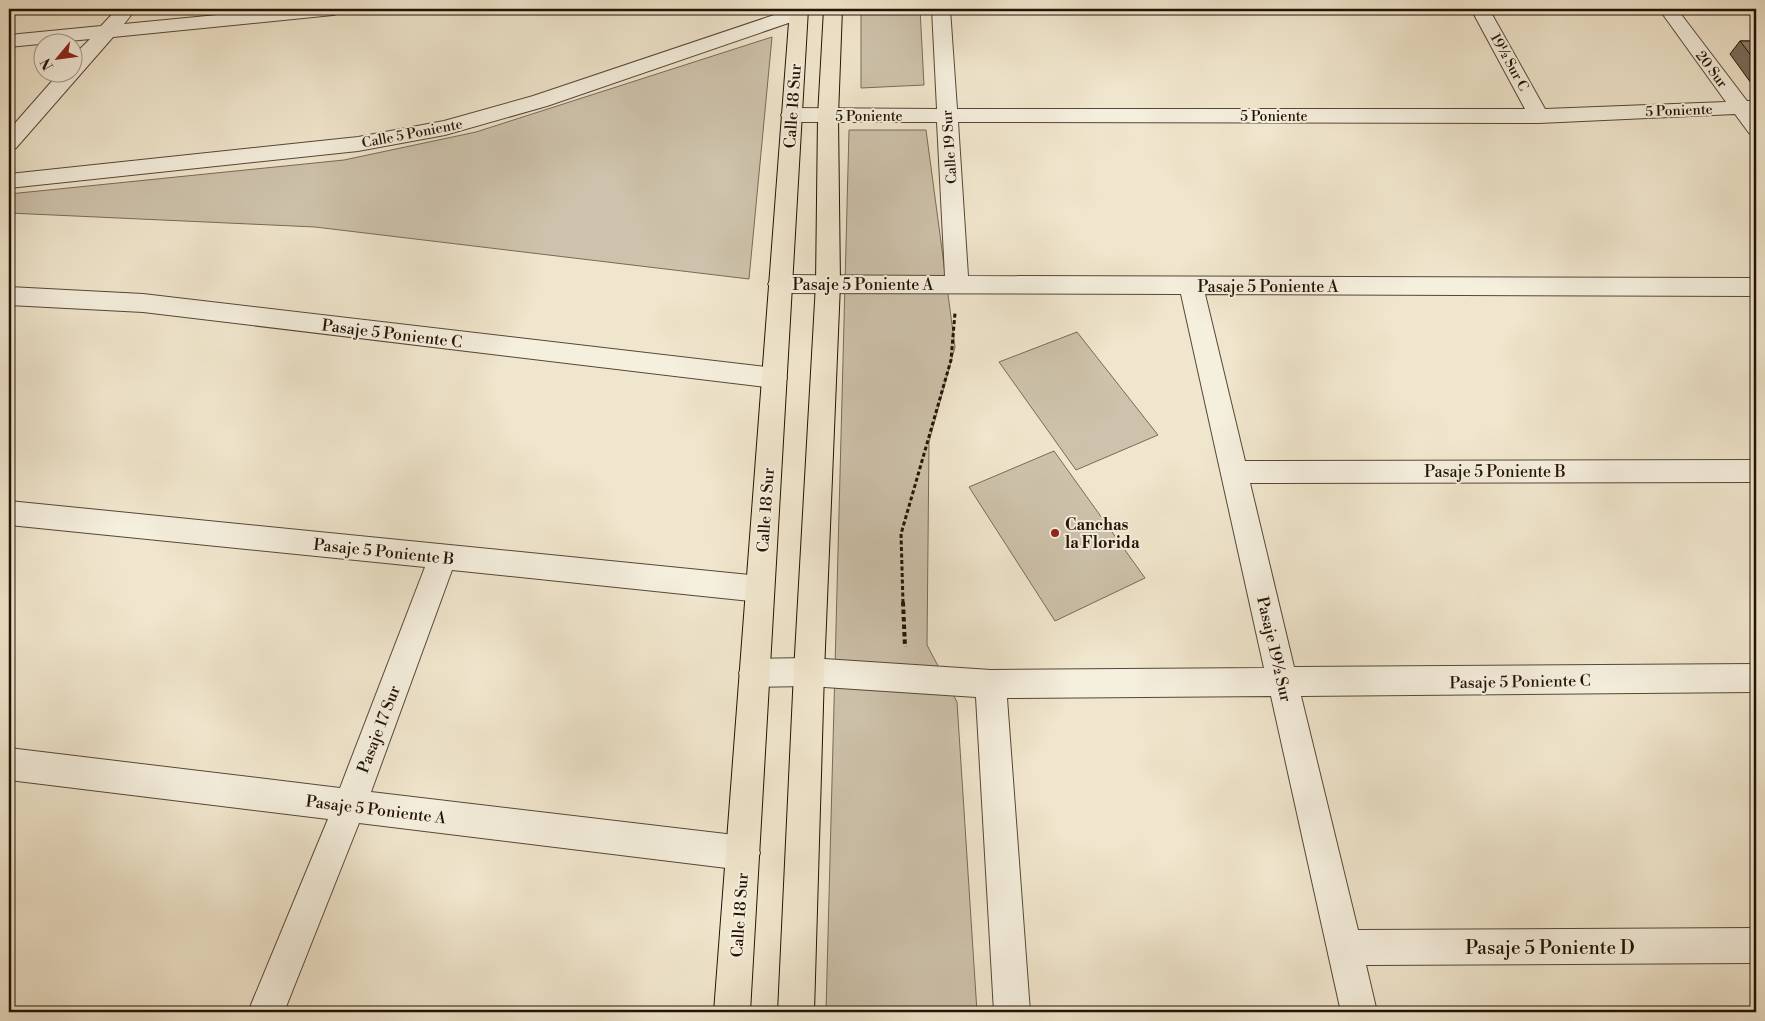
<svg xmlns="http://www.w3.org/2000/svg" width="1765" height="1021" font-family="'Libre Bodoni',serif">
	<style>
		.green { fill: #cdc2ab; stroke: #786a58 }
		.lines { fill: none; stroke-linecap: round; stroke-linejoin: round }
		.minor-casing { stroke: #564736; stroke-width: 2 }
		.major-casing { stroke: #231204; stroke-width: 2 }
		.path-far1 { stroke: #231204; stroke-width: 3; stroke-dasharray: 4 2.5; stroke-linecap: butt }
		.path { stroke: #231204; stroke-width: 4; stroke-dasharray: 4.5 3; stroke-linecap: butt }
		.minor { fill: #f5efde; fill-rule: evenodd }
		.major { fill: #f0e6cd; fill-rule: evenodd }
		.wall { fill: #7a6e5e; stroke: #231204 }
		.building { fill: #8e806d; stroke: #231204 }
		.poi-dot { fill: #8f2418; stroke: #f5efde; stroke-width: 2 }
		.labels { text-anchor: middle; stroke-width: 4; stroke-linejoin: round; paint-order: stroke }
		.far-street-label { font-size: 14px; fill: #231204; stroke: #f5efde }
		.street-label { font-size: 16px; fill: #231204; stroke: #f5efde }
		.poi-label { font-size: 16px; font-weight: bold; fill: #231204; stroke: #f5efde; text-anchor: start }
		.near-street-label { font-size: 19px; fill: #231204; stroke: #f5efde }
	</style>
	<rect width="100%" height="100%" fill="#f0e6cd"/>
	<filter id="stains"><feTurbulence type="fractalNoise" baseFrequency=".004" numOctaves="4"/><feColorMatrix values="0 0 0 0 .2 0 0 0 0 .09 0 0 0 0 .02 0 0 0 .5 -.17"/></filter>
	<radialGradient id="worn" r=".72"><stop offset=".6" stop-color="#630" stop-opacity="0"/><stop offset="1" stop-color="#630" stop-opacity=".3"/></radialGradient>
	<!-- green -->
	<path class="green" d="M861 9H920L924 85 861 88Z
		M772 37 749 279 315 227 9 213V194L344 160 476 132Z
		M849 130H926L955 347 929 442 927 645 957 702 977 1012H826Z
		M1077 332 1158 435 1076 470 999 362Z
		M1054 451 1145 578 1055 621 969 487Z"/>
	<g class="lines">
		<!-- minor casing -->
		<g class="minor-casing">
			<path id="minor" d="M117 9H136L124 24 278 9H342L340 13 333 15 113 37 16 148 9 150V130L60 72H72V57L90 39 9 47V35L101 26Z
				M792 9H805L808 13 806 17 547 106 445 135 358 151 9 188V174L358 137 444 121 533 96Z
				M932 9H950L957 109H1525L1471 9H1489L1545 109 1726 102 1659 9H1677L1747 101H1756V135L1749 133 1735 114 1539 123 958 122 968 276 1756 278V296L1205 294 1245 461 1756 460V482L1250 483 1294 667 1756 664V692L1301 696 1358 930 1756 928V963L1366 965 1377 1012H1341L1271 696 1007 698 1030 1012H994L976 697 809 686 754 687 743 683 739 673 743 663 754 659 809 658 991 670 1264 668 1181 294 780 293 772 290 768 284 772 278 780 275 945 276 937 122H791L784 120 781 115 784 110 791 108 937 109Z
				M9 287 143 294 774 368 783 371 787 378 783 385 774 388 143 312 9 305Z
				M9 501 760 576 770 580 774 589 770 598 760 602 452 570 371 792 743 836 755 841 760 853 755 865 743 870 359 823 284 1012H248L328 819 9 780V748L340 788 425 567 9 525Z"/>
		</g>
		<!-- major casing -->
		<g class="major-casing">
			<path id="major" d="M790 9H808L750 1012H714Z
				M824 9H842L838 116 840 284 824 672 814 1012H778L794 672 816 284 818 116Z"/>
		</g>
		<!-- path-far1 -->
		<path class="path-far1" d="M903 603 901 534 951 360 955 313"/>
		<!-- path -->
		<path class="path" d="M903 602 905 647"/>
		<!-- minor -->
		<use href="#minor" class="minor"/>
		<!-- major -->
		<use href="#major" class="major"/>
	</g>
	<!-- wall -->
	<path class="wall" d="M1740 41H1756V83H1751L1730 54Z"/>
	<!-- building -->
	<path class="building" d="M1740 41H1756V62Z"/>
	<!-- markers -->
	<circle class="poi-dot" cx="1055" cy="533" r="5"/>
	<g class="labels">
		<!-- far-street labels -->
		<g class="far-street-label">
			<text transform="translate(1510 62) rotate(61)" y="5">19½ Sur C</text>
			<text transform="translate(1712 69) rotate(53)" y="5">20 Sur</text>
			<text transform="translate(1679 110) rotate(-2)" y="5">5 Poniente</text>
			<text x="869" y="121">5 Poniente</text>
			<text x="1274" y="121">5 Poniente</text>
			<text transform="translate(412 133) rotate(-11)" y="5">Calle 5 Poniente</text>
			<text transform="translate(949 147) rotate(-94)" y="5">Calle 19 Sur</text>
		</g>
		<!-- street labels -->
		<g class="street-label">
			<text transform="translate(792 106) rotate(-86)" y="6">Calle 18 Sur</text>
			<text x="863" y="290">Pasaje 5 Poniente A</text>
			<text x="1268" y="292">Pasaje 5 Poniente A</text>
			<text transform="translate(392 333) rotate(7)" y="6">Pasaje 5 Poniente C</text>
			<text x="1495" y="477">Pasaje 5 Poniente B</text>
			<text transform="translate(765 510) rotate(-86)" y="6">Calle 18 Sur</text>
			<text transform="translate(384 551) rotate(6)" y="6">Pasaje 5 Poniente B</text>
			<text transform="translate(1275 649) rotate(77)" y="6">Pasaje 19½ Sur</text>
			<text transform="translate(1520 681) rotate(-1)" y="6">Pasaje 5 Poniente C</text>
			<text transform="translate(378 729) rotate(-69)" y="6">Pasaje 17 Sur</text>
			<text transform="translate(376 809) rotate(7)" y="6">Pasaje 5 Poniente A</text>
			<text transform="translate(739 915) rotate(-86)" y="6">Calle 18 Sur</text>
		</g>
		<!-- poi labels -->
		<g class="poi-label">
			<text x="1065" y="530">Canchas<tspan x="1065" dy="18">la Florida</tspan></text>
		</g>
		<!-- near-street labels -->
		<g class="near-street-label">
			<text x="1550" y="954">Pasaje 5 Poniente D</text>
		</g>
	</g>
	<!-- margin -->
	<rect width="1765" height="1021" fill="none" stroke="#f0e6cd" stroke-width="30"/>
	<rect x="10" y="10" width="1745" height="1001" fill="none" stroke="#231204" stroke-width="2.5"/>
	<rect x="15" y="15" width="1735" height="991" fill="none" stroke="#231204"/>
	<!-- north arrow -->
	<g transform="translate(58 58) rotate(241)"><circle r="24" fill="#f5efde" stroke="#a19787"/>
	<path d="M0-4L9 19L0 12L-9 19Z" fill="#8f2418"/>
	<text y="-8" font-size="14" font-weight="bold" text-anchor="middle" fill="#231204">N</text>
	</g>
	<rect width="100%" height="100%" filter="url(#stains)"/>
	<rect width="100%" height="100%" fill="url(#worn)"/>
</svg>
